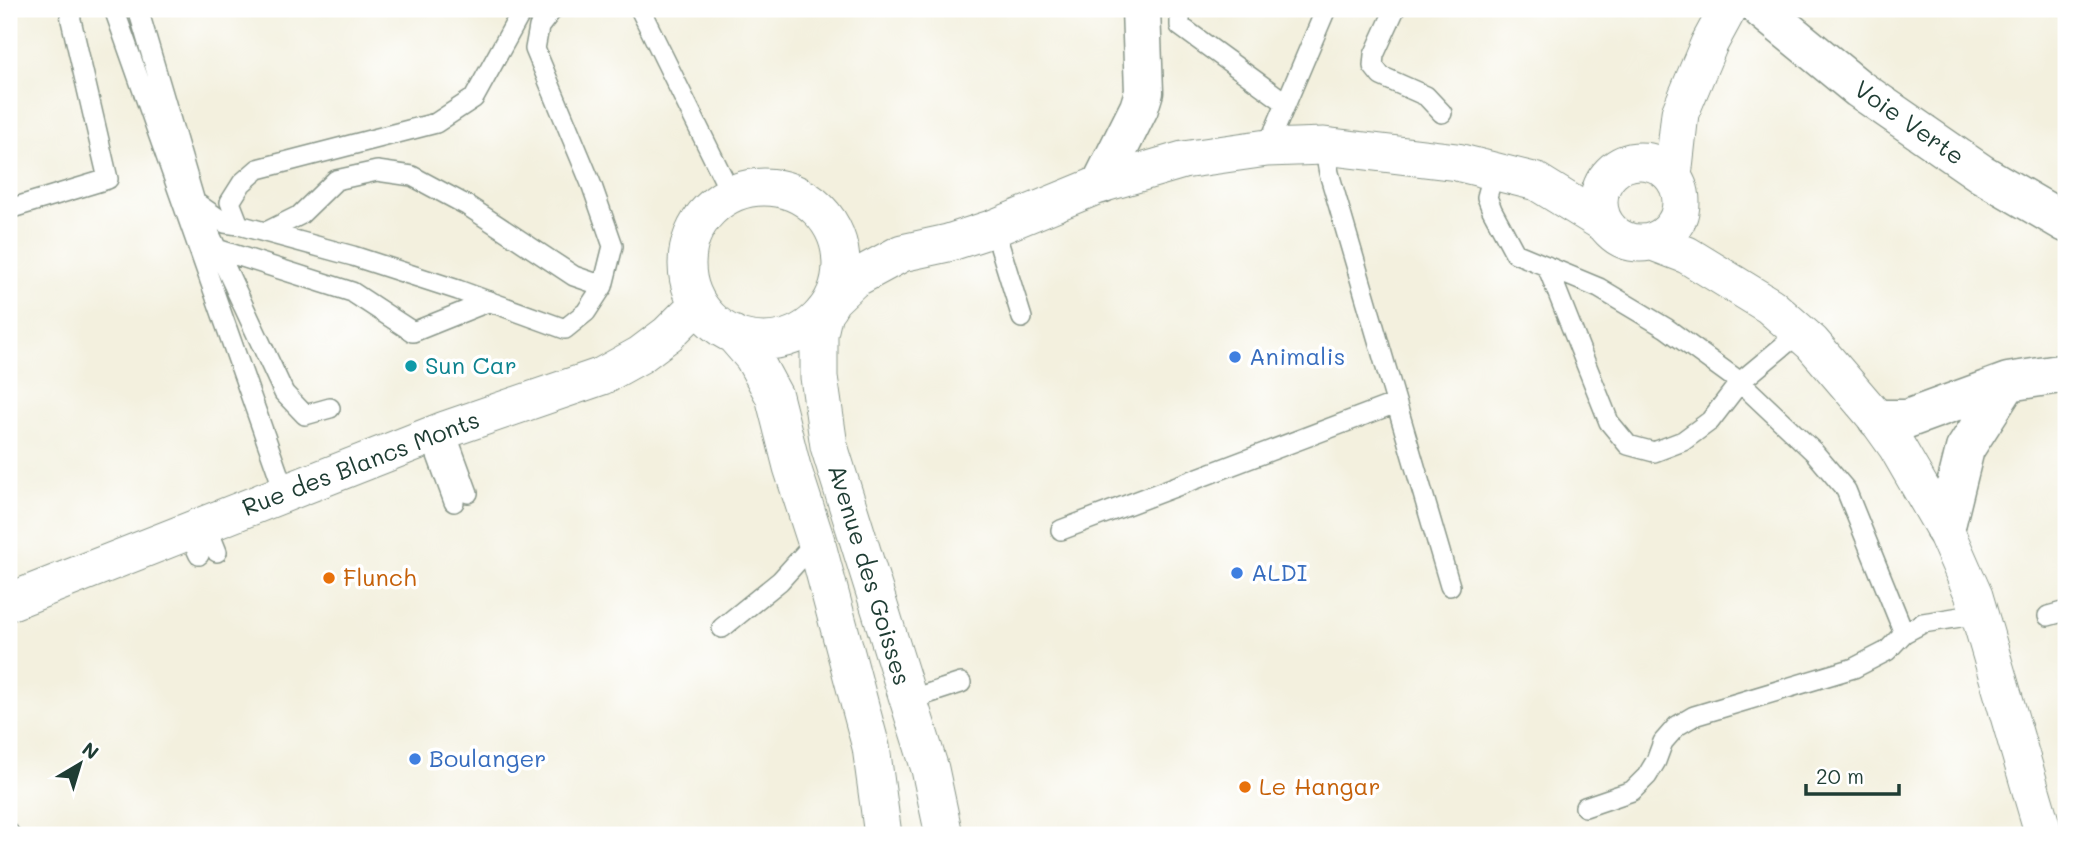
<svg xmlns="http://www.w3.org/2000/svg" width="2075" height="844" font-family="Mali,sans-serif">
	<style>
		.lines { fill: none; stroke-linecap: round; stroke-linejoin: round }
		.service-casing { stroke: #899689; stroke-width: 22 }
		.minor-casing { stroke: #899689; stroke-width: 39 }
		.secondary-casing { stroke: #899689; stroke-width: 41 }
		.service { stroke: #fff; stroke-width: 19 }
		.minor { stroke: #fff; stroke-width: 37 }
		.secondary { stroke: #fff; stroke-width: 38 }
		.shop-dot { fill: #3f7fe0; stroke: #fff; stroke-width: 2.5 }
		.culture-dot { fill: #0f9aa8; stroke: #fff; stroke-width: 2.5 }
		.food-dot { fill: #e8710a; stroke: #fff; stroke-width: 2.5 }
		.labels { text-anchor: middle; stroke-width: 7; stroke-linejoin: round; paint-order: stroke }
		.street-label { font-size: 24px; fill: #1f3d34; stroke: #fff }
		.shop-label { font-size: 24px; fill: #366cbe; stroke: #fff; text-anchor: start }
		.culture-label { font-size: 24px; fill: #0d838f; stroke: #fff; text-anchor: start }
		.food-label { font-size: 24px; fill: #c56008; stroke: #fff; text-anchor: start }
	</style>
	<rect width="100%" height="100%" fill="#fff"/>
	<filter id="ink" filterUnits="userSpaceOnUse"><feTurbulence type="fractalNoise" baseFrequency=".0143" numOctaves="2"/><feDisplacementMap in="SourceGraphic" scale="14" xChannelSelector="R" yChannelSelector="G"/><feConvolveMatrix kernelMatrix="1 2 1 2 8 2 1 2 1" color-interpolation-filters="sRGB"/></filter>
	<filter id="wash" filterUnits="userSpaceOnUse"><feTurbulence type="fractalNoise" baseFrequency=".00686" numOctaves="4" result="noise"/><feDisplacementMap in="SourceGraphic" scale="28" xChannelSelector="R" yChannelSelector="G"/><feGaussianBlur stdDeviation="1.57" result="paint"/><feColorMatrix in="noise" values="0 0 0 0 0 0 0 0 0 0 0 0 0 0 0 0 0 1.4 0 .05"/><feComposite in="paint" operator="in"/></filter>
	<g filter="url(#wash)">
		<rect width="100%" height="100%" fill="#f3f0de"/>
	</g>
	<g filter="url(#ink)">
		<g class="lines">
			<!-- service casing -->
			<g class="service-casing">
				<path id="service" d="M114 9 285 493
					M138 9 195 202 225 223 239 225
					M523 9 474 98 436 123 258 169 242 183 230 202 239 225 353 256 458 290 565 329 586 312 603 286 613 246 592 186 535 49 539 27 553 9
					M640 9 731 194
					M1180 9V26L1286 103
					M1395 9 1374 55 1373 66 1381 76 1426 96 1442 113
					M1324 146 1329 173 1450 586
					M1267 148 1326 9
					M1494 171 1487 197 1492 210 1515 253 1599 288 1666 328 1740 382 1814 452 1846 490 1904 633
					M195 202 284 393 305 415 330 408
					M9 209 108 179 71 20 70 9
					M994 228 1022 318
					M266 232 300 215 336 180 377 171 412 176 468 206 574 276 603 286
					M217 249 352 292 413 332 490 301
					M1547 266 1609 422 1628 445 1654 452 1683 441 1710 421 1740 382 1800 332
					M445 430 468 493
					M430 436 454 502
					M206 524 217 552
					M1061 530 1396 403
					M188 531 199 555
					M2048 616 2066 611
					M722 628 780 581 816 541
					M909 700 961 683
					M1585 807 1632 791 1647 776 1656 761 1663 742 1677 726 1694 716 1854 668 1887 651 1904 633 1923 623 1979 614
					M9 833 10 835"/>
			</g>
			<!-- minor casing -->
			<g class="minor-casing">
				<path id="minor" d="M1599 202a41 41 0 1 1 82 0a41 41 0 1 1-82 0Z
					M1673 176 1680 113 1709 44 1728 9
					M687 264a77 77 0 1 1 154 0a77 77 0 1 1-154 0Z
					M1653 242 1687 255 1770 306 1812 343 1877 419 1897 447 1945 530 1974 596 2044 835
					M833 299 854 279 902 253 948 243 994 228 1101 184 1183 160 1267 148 1324 146 1457 162 1537 182 1605 224
					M824 312 819 334V377L829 446 930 769 944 835
					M733 334 753 357 774 396 792 467 816 541 871 747 883 835
					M9 602 445 430 602 376 640 355 668 334 698 304"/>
			</g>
			<!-- secondary casing -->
			<g class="secondary-casing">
				<path id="secondary" d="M1761 9 1859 89 1982 174 2066 223
					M1101 184 1139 108 1144 92 1141 9
					M1877 419H1907L2008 382 2066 373
					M1945 530 1965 449 2008 382"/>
			</g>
			<!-- service -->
			<use href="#service" class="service"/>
			<!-- minor -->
			<use href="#minor" class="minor"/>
			<!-- secondary -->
			<use href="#secondary" class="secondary"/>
		</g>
	</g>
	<!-- markers -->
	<g class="shop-dot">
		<circle cx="1235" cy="357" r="7"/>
		<circle cx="1237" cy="573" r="7"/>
		<circle cx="415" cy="759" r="7"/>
	</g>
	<circle class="culture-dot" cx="411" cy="366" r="7"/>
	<g class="food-dot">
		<circle cx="329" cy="578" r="7"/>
		<circle cx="1245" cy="787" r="7"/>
	</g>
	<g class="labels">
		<!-- street labels -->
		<g class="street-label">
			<text transform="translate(1909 123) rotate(35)" y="8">Voie Verte</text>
			<text transform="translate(361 464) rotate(-21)" y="8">Rue des Blancs Monts</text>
			<text transform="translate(869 575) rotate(73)" y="8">Avenue des Goisses</text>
		</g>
		<!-- shop labels -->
		<g class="shop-label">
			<text x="1249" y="365">Animalis</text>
			<text x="1251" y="581">ALDI</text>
			<text x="429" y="767">Boulanger</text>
		</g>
		<!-- culture labels -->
		<g class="culture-label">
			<text x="425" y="374">Sun Car</text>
		</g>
		<!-- food labels -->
		<g class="food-label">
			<text x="343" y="586">Flunch</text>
			<text x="1259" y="795">Le Hangar</text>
		</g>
	</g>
	<!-- margin -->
	<rect width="2075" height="844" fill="none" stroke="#fff" stroke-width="35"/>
	<!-- north arrow -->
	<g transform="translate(80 764) rotate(38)" stroke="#ffffff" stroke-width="5" paint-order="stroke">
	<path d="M0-5L12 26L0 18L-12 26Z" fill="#1f3d34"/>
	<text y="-10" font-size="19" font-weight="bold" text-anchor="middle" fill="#1f3d34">N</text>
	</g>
	<!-- scale -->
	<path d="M1806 784v10h93v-10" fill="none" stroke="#1f3d34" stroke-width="3.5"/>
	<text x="1816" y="784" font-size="21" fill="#1f3d34" stroke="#ffffff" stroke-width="5" paint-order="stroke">20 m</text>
</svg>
